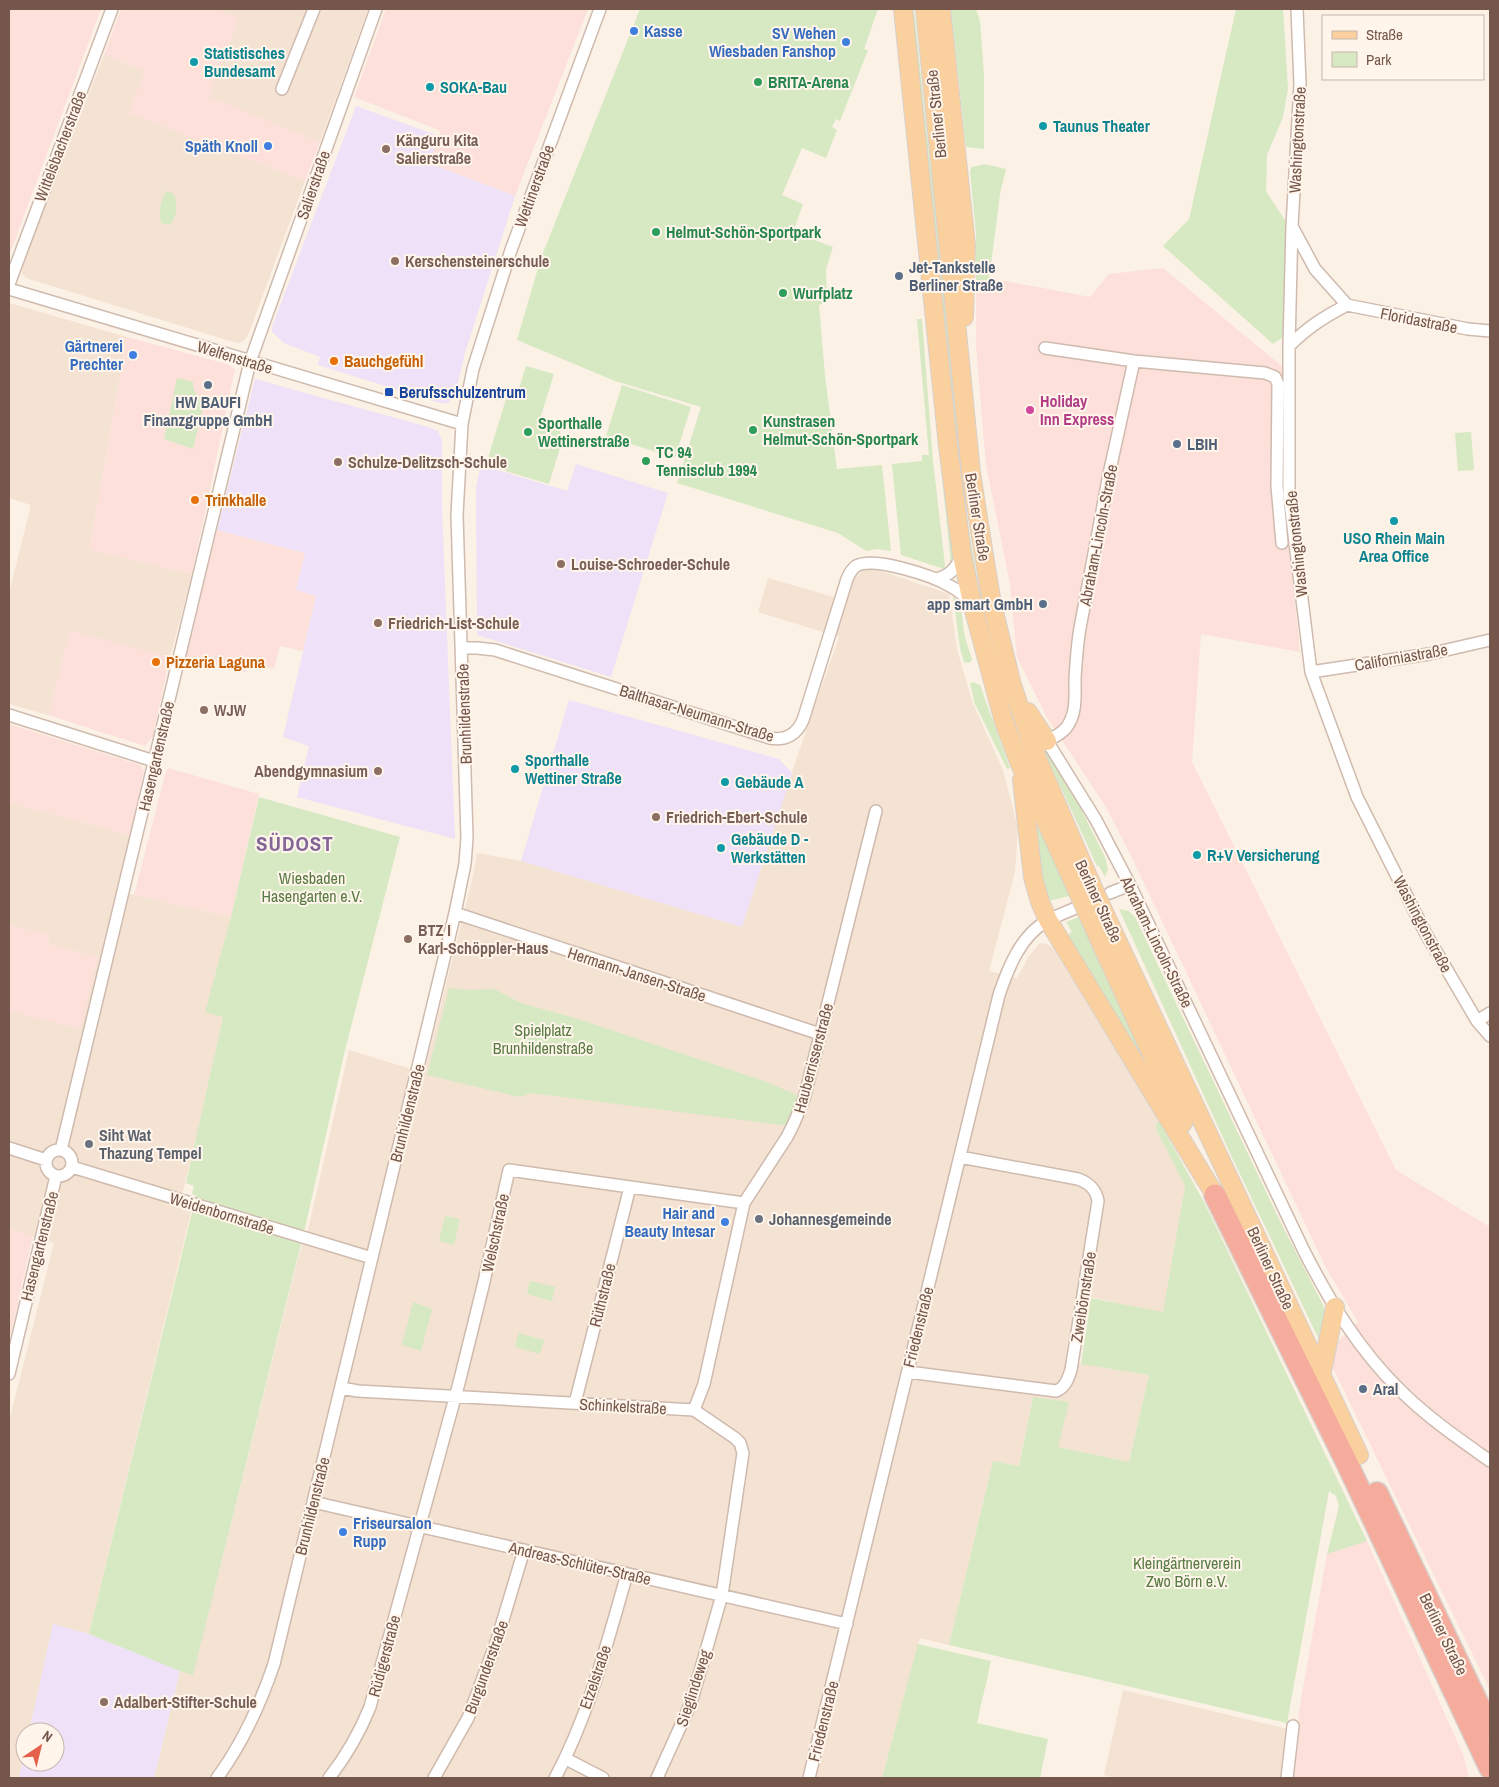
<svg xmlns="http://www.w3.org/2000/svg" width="1499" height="1787" font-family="'Archivo Narrow',sans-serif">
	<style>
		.residential { fill: #f4e2d3 }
		.commercial { fill: #fce0d9 }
		.education { fill: #eee1f8 }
		.green { fill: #d6e9c3 }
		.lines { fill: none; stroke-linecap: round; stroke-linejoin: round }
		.street-casing { stroke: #cfbaae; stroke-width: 14 }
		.primary-casing { stroke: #d8d0cc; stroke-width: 20 }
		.highway-casing { stroke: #d8d0cc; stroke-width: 24 }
		.street { stroke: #fff; stroke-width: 11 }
		.primary { stroke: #fad09e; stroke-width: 18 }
		.highway { stroke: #f5ac9c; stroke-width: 21 }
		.primary-bridge-casing { stroke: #d8d0cc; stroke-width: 20; stroke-linecap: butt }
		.primary-bridge { stroke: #fad09e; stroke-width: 18 }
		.shop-dot { fill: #3f7fe0; stroke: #fff5eb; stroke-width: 2 }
		.culture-dot { fill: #0f9aa8; stroke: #fff5eb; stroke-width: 2 }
		.leisure-dot { fill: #2e9e5b; stroke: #fff5eb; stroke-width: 2 }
		.education-dot { fill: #8d6e63; stroke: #fff5eb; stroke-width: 2 }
		.service-dot { fill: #5c6f8a; stroke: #fff5eb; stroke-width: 2 }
		.food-dot { fill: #e8710a; stroke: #fff5eb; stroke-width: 2 }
		.transit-dot { fill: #1a4fb4; stroke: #fff5eb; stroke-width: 2 }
		.hotel-dot { fill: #d1479c; stroke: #fff5eb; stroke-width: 2 }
		.worship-dot { fill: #6b7280; stroke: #fff5eb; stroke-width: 2 }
		.labels { text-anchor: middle; stroke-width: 4; stroke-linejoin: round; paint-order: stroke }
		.shop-label { font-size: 16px; font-weight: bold; fill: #366cbe; stroke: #fff5eb; text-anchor: end }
		.culture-label { font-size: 16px; font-weight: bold; fill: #0d838f; stroke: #fff5eb; text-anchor: start }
		.leisure-label { font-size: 16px; font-weight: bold; fill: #27864d; stroke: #fff5eb; text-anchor: start }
		.street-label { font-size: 16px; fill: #75564a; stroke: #fff5eb }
		.education-label { font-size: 16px; font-weight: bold; fill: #785e54; stroke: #fff5eb; text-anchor: start }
		.service-label { font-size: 16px; font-weight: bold; fill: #4e5e75; stroke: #fff5eb; text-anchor: start }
		.food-label { font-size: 16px; font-weight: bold; fill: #c56008; stroke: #fff5eb; text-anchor: start }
		.transit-label { font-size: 16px; font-weight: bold; fill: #164399; stroke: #fff5eb; text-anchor: start }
		.hotel-label { font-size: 16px; font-weight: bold; fill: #b23c85; stroke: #fff5eb; text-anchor: start }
		.park-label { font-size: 16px; fill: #577a42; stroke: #fff5eb }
		.worship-label { font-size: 16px; font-weight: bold; fill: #5b616d; stroke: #fff5eb; text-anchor: start }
		.district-label { font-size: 21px; font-weight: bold; letter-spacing: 1px; fill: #836698; stroke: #fff5eb }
	</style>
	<rect width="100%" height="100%" fill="#fcf1e5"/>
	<!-- residential -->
	<path class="residential" d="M214 9H368L320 142 237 109 209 97 239 18Z
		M104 55 145 71 129 113 305 181 253 322 247 337 243 341 238 343 230 341 26 278 22 273 23 263Z
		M9 303 127 337 89 550 192 574 170 657 70 631 48 715 9 704V593L31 505 9 498Z
		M870 569 881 571 949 594 957 649 966 680 973 704 1003 770 1018 828 1015 872 989 971 1017 978 1029 956 1039 944 1044 943 1052 947 1159 1121 1156 1124V1129L1185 1186 1163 1313 1077 1294 1065 1361 1149 1375 1129 1462 1058 1447 1033 1397 1019 1466 993 1461 949 1645 920 1638 882 1778H154L180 1671 193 1674 302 1243H305L349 1050 424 1073 473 876 477 853 521 861 742 927 795 763 839 637 758 612 768 578 847 601 854 579 861 572Z
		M9 803 130 835 116 891 231 917 206 1012 223 1017 202 1114 179 1208 191 1212 89 1634 53 1625 29 1732H25V1750L19 1778H9V1421L54 1243 9 1229V1016L10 1012 98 957 48 944 49 934 9 925Z
		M1123 1690 1288 1729 1280 1778H1117L1104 1775Z"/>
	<!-- commercial -->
	<path class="commercial" d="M9 9H101L9 256Z
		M121 9H214L239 18 210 97 320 142 305 181 128 113 145 71 104 55Z
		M386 9H588L515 196 428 163 441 131 354 97Z
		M1163 268 1283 367V489L1300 652 1201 634 1192 762 1396 1170 1490 1227V1690L1330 1362 1339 1340 1358 1322 1325 1266 1133 860 1106 807 1046 716 1017 657 1010 584 986 465 976 347V285L987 287 989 278 1090 297 1109 274Z
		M127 337 227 364 235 369 192 574 89 550Z
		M217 530 305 553 316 596 303 651 280 646 274 669 255 664 245 672 186 657Z
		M70 630 170 657 153 736 145 746 48 715Z
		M9 724 140 765 144 771 130 835 9 803Z
		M168 768 259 794 231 917 134 895 165 775Z
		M9 925 49 934 48 944 98 957 81 1029 10 1012 9 1016Z
		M9 1229 33 1236 9 1341Z
		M1367 1541 1463 1754 1469 1778H1294L1299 1710 1327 1554Z"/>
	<!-- education -->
	<path class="education" d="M356 106 439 136 429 163 515 196 465 353 455 395 448 403H440L318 365 320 357 284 343 272 332V327Z
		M255 379 428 427 438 431 442 440V508L455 839 297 797 309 746 283 737 316 596 296 590 305 553 217 530Z
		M576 464 668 493 611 677 477 635 476 488 481 465 567 491Z
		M569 700 779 759 792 773 742 927 521 861Z
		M53 1624 89 1634 180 1671 154 1778H19L25 1750V1762H55V1732H29Z"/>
	<!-- green -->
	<path class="green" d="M640 9H878L864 49 868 50 840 121 836 119 832 127 837 130 826 158 802 148 782 195 803 204 793 232 833 247 826 269 827 302 819 305 825 376 837 469 882 465 891 551 877 549 866 551 838 533 677 483 701 407 615 381 517 340 541 258Z
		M910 9H914L968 523 978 584 993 646 1003 681 1040 785H1036L1011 717 989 646 964 522Z
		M951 9H976L980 21 984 75V149L966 147Z
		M1236 9H1283L1288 89 1283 117 1267 155 1266 191 1286 222 1283 337 1273 344 1163 246 1189 219Z
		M985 164 1006 169 1000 194 988 288 976 285V234L970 171 972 167Z
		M166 191 174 194C178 207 177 215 170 225L161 223C159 211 160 201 166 191Z
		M917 319H922L933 461 945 565 944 569 901 555 892 464 922 461V455H929Z
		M926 319 927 320 955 556 951 565Z
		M526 366 554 374 541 416 563 423 558 441 562 442 549 484 486 465 508 392 517 395Z
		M177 378 193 382C193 392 196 396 205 400L193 449 164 439Z
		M622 385 691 407 675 458 606 436Z
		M1471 432 1474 470 1458 471 1455 433Z
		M953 596C964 605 962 624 965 637 967 645 970 652 972 660L969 663 964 662 960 648Z
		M973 682 980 685 1010 768 1007 769 975 704 970 683Z
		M1043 746 1081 809 1105 857 1108 869 1105 877 1099 866H1097L1051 766 1042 747Z
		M1028 795 1064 880 1063 882 1069 896 1045 902Z
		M259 797 400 837 345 1050 305 1228 193 1675 180 1671 89 1634 196 1196 192 1194 194 1186 186 1183 223 1017 205 1012 231 917Z
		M1119 909 1129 911 1135 917 1281 1223 1323 1305 1326 1313 1323 1348 1230 1153Z
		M1079 917 1087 934H1088L1170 1107 1064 937 1072 932 1066 922Z
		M449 988 466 990 494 989 521 1003 578 1019 764 1081 797 1095 790 1126 531 1093 520 1097 427 1075Z
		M1159 1121 1205 1204 1367 1541 1327 1554 1339 1506 1336 1496 1329 1491 1287 1723 949 1645 993 1461 1019 1466 1033 1397 1069 1402 1058 1447 1129 1462 1149 1375 1081 1364 1091 1298 1163 1312 1185 1186 1156 1129V1125Z
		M445 1216 460 1219 454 1245 439 1241Z
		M530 1281 555 1287 552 1301 527 1294Z
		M413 1302 432 1309 421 1351 402 1345Z
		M518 1333 544 1340 540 1354 515 1347Z
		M918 1644 991 1661 977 1723 1048 1739 1040 1778H882Z"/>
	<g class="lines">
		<!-- street casing -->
		<g class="street-casing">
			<path id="street" d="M1297 9 1300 84 1292 226 1289 346V494L1311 672 1357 797 1426 934 1477 1021 1490 1036
				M282 89 314 9
				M1293 228 1315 269 1347 305 1468 329 1490 331
				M9 284 112 9
				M9 289 462 424
				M1289 346C1308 327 1324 317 1347 305
				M1045 348 1134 361 1265 373 1275 377 1278 384 1277 486 1282 543
				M1134 361 1109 474 1080 628C1077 645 1076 662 1075 679 1075 696 1077 714 1066 728 1061 734 1054 737 1047 741L1096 820 1130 885 1304 1251C1330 1302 1359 1350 1400 1390 1427 1417 1459 1439 1490 1461
				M936 579C950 576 956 568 962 555
				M462 648H477L495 650 770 738C786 741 797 734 803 720L847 579C849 574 852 569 856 566 874 556 933 576 950 586 958 590 965 596 971 603
				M1311 672 1429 654 1490 640
				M9 715 154 761
				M1110 893 1130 885
				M455 913 820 1034
				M1477 1021 1490 1013
				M9 1148 46 1160
				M46 1163a13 13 0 1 1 26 0a13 13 0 1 1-26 0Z
				M61 1150 250 362 376 9
				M72 1167 372 1258
				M908 1372 1056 1391C1065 1388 1068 1379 1071 1370L1098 1201C1096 1189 1089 1183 1078 1179L960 1157
				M9 1374 56 1176
				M341 1388 358 1391 694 1410 735 1438 740 1443 743 1453 722 1595 691 1703 657 1778
				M575 1403 630 1187
				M694 1410 704 1384 744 1203 787 1137 794 1123 804 1099 876 811
				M313 1502 847 1624
				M566 1759 603 1778
				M217 1778C243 1743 260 1705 274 1664L455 913 465 864 467 838 457 515 462 424 473 369 511 250 600 9
				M329 1778C347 1755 359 1734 370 1707L459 1383 483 1286 509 1170 744 1203
				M434 1778 468 1718 497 1640 524 1550
				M555 1778C589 1715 607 1643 627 1574
				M809 1778 999 995C1008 968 1021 935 1047 921 1056 916 1066 912 1076 908
				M1287 1778 1293 1726"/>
		</g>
		<!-- primary casing -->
		<g class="primary-casing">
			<path id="primary" d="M903 9 948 446 962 555 972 603 1004 722 1020 764 1072 879
				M925 9 971 473 986 568 992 604 1012 685 1036 756 1086 872
				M941 9 966 245 964 317
				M1028 712 1047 741
				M1022 780 1033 877 1040 902 1048 920 1215 1195
				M1109 923 1359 1455
				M1095 930 1183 1123
				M1321 1376 1335 1307"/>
		</g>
		<!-- highway casing -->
		<g class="highway-casing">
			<path id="highway" d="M1215 1195 1346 1461 1490 1768
				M1377 1493 1490 1729"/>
		</g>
		<!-- street -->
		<use href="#street" class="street"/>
		<!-- primary -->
		<use href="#primary" class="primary"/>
		<!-- highway -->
		<use href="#highway" class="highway"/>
		<!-- primary-bridge casing -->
		<g class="primary-bridge-casing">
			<path id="primary-bridge" d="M1086 872 1109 923
				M1072 879 1095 930"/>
		</g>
		<!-- primary-bridge -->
		<use href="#primary-bridge" class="primary-bridge"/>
	</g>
	<!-- markers -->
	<g class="shop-dot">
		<circle cx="634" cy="31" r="5"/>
		<circle cx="846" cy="42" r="5"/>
		<circle cx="268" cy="146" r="5"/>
		<circle cx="133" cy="355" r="5"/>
		<circle cx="725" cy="1222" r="5"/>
		<circle cx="343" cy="1532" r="5"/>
	</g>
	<g class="culture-dot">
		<circle cx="194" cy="62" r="5"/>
		<circle cx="430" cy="87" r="5"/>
		<circle cx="1043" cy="126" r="5"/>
		<circle cx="1394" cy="521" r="5"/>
		<circle cx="515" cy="769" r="5"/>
		<circle cx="725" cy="782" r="5"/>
		<circle cx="721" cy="848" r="5"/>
		<circle cx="1197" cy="855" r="5"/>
	</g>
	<g class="leisure-dot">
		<circle cx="758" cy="82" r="5"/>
		<circle cx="656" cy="232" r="5"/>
		<circle cx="783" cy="293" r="5"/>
		<circle cx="753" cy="430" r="5"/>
		<circle cx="528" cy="432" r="5"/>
		<circle cx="646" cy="461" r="5"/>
	</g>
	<g class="education-dot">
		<circle cx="386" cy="149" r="5"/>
		<circle cx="395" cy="261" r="5"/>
		<circle cx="338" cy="462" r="5"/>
		<circle cx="561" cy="564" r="5"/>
		<circle cx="378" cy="623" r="5"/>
		<circle cx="204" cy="710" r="5"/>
		<circle cx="378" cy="771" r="5"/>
		<circle cx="656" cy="817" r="5"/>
		<circle cx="408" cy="939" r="5"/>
		<circle cx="104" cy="1702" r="5"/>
	</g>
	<g class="service-dot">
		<circle cx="899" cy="276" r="5"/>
		<circle cx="208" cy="385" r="5"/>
		<circle cx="1177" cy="444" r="5"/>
		<circle cx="1043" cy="604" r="5"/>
		<circle cx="1363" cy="1389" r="5"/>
	</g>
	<g class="food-dot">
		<circle cx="334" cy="361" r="5"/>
		<circle cx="195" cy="500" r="5"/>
		<circle cx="156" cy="662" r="5"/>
	</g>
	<rect class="transit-dot" x="384" y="387" width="10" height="10" rx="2.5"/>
	<circle class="hotel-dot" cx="1030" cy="410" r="5"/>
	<g class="worship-dot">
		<circle cx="89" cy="1144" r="5"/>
		<circle cx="759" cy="1219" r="5"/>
	</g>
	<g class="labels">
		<!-- shop labels -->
		<g class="shop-label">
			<text x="644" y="37" text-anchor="start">Kasse</text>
			<text x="836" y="39">SV Wehen<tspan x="836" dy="18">Wiesbaden Fanshop</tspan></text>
			<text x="258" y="152">Späth Knoll</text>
			<text x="123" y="352">Gärtnerei<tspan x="123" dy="18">Prechter</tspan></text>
			<text x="715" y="1219">Hair and<tspan x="715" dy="18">Beauty Intesar</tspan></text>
			<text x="353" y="1529" text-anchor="start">Friseursalon<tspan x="353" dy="18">Rupp</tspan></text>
		</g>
		<!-- culture labels -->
		<g class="culture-label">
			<text x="204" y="59">Statistisches<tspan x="204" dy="18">Bundesamt</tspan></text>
			<text x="440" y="93">SOKA-Bau</text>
			<text x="1053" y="132">Taunus Theater</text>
			<text x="1394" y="544" text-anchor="middle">USO Rhein Main<tspan x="1394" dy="18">Area Office</tspan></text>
			<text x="525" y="766">Sporthalle<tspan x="525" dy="18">Wettiner Straße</tspan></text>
			<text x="735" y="788">Gebäude A</text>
			<text x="731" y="845">Gebäude D -<tspan x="731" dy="18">Werkstätten</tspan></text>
			<text x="1207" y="861">R+V Versicherung</text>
		</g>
		<!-- leisure labels -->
		<g class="leisure-label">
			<text x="768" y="88">BRITA-Arena</text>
			<text x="666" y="238">Helmut-Schön-Sportpark</text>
			<text x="793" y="299">Wurfplatz</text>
			<text x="763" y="427">Kunstrasen<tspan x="763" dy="18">Helmut-Schön-Sportpark</tspan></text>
			<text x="538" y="429">Sporthalle<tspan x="538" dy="18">Wettinerstraße</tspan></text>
			<text x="656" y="458">TC 94<tspan x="656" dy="18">Tennisclub 1994</tspan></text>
		</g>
		<!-- street labels -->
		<g class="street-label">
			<text transform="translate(936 114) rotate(-96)" y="6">Berliner Straße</text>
			<text transform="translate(1297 140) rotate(-87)" y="6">Washingtonstraße</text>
			<text transform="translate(60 146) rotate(-69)" y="6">Wittelsbacherstraße</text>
			<text transform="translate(313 185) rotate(-71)" y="6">Salierstraße</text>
			<text transform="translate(534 186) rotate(-70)" y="6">Wettinerstraße</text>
			<text transform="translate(1419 320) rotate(11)" y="6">Floridastraße</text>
			<text transform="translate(235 357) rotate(17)" y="6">Welfenstraße</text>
			<text transform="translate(978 517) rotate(81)" y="6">Berliner Straße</text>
			<text transform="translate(1098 535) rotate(-79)" y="6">Abraham-Lincoln-Straße</text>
			<text transform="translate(1296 544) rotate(-96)" y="6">Washingtonstraße</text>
			<text transform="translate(1401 657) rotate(-10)" y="6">Californiastraße</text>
			<text transform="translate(697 713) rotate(17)" y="6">Balthasar-Neumann-Straße</text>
			<text transform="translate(464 714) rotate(-92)" y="6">Brunhildenstraße</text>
			<text transform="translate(156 756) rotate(-77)" y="6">Hasengartenstraße</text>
			<text transform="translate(1099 901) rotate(65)" y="6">Berliner Straße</text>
			<text transform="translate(1423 924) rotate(62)" y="6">Washingtonstraße</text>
			<text transform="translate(1157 942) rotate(64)" y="6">Abraham-Lincoln-Straße</text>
			<text transform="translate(637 974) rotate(18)" y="6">Hermann-Jansen-Straße</text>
			<text transform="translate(813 1058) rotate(-75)" y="6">Hauberrisserstraße</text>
			<text transform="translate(407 1113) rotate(-76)" y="6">Brunhildenstraße</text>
			<text transform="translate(222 1213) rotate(17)" y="6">Weidenbornstraße</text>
			<text transform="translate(495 1233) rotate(-78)" y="6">Welschstraße</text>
			<text transform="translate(39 1246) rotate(-76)" y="6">Hasengartenstraße</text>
			<text transform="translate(1271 1268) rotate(65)" y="6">Berliner Straße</text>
			<text transform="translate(602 1295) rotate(-76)" y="6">Rüthstraße</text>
			<text transform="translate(1083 1297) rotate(-81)" y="6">Zweibörnstraße</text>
			<text transform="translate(918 1327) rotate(-76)" y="6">Friedenstraße</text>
			<text transform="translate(623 1406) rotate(3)" y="6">Schinkelstraße</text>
			<text transform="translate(312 1506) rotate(-76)" y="6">Brunhildenstraße</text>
			<text transform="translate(580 1563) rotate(13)" y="6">Andreas-Schlüter-Straße</text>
			<text transform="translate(1444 1634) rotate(64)" y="6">Berliner Straße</text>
			<text transform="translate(384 1656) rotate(-75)" y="6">Rüdigerstraße</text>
			<text transform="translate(486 1667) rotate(-70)" y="6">Burgunderstraße</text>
			<text transform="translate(595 1677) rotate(-71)" y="6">Etzelstraße</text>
			<text transform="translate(693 1688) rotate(-72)" y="6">Sieglindeweg</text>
			<text transform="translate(823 1721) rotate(-76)" y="6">Friedenstraße</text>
		</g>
		<!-- education labels -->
		<g class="education-label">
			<text x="396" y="146">Känguru Kita<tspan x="396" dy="18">Salierstraße</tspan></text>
			<text x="405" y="267">Kerschensteinerschule</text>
			<text x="348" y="468">Schulze-Delitzsch-Schule</text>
			<text x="571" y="570">Louise-Schroeder-Schule</text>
			<text x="388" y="629">Friedrich-List-Schule</text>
			<text x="214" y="716">WJW</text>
			<text x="368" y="777" text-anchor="end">Abendgymnasium</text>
			<text x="666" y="823">Friedrich-Ebert-Schule</text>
			<text x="418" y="936">BTZ I<tspan x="418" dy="18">Karl-Schöppler-Haus</tspan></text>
			<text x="114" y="1708">Adalbert-Stifter-Schule</text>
		</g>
		<!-- service labels -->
		<g class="service-label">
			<text x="909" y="273">Jet-Tankstelle<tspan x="909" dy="18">Berliner Straße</tspan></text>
			<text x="208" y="408" text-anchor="middle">HW BAUFI<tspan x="208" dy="18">Finanzgruppe GmbH</tspan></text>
			<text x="1187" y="450">LBIH</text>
			<text x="1033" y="610" text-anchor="end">app smart GmbH</text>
			<text x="1373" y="1395">Aral</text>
		</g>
		<!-- food labels -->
		<g class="food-label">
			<text x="344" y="367">Bauchgefühl</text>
			<text x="205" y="506">Trinkhalle</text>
			<text x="166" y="668">Pizzeria Laguna</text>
		</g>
		<!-- transit labels -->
		<g class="transit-label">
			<text x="399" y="398">Berufsschulzentrum</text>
		</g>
		<!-- hotel labels -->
		<g class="hotel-label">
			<text x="1040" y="407">Holiday<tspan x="1040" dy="18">Inn Express</tspan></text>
		</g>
		<!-- park labels -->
		<g class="park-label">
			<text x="312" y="884">Wiesbaden<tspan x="312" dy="18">Hasengarten e.V.</tspan></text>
			<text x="543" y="1036">Spielplatz<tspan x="543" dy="18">Brunhildenstraße</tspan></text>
			<text x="1187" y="1569">Kleingärtnerverein<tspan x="1187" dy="18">Zwo Börn e.V.</tspan></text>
		</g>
		<!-- worship labels -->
		<g class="worship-label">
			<text x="99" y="1141">Siht Wat<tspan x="99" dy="18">Thazung Tempel</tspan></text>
			<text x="769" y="1225">Johannesgemeinde</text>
		</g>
		<!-- district labels -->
		<g class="district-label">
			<text x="295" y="851">SÜDOST</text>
		</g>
	</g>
	<!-- border -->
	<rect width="1499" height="1787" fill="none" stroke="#75564a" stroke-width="20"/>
	<!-- legend -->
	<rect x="1322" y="15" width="162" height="65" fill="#fff5eb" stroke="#c8b5ab"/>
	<rect x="1332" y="31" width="25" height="8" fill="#fad09e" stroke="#c8b5ab"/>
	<text x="1366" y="40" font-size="15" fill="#75564a">Straße</text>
	<rect x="1332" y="52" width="25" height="15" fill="#d6e9c3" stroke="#c8b5ab"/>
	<text x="1366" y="65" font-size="15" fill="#75564a">Park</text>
	<!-- north arrow -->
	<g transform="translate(40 1747) rotate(35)"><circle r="24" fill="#fff5eb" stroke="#c8b5ab"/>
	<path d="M0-4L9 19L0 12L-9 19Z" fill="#e5614b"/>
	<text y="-8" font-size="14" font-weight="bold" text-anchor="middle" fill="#75564a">N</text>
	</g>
</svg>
